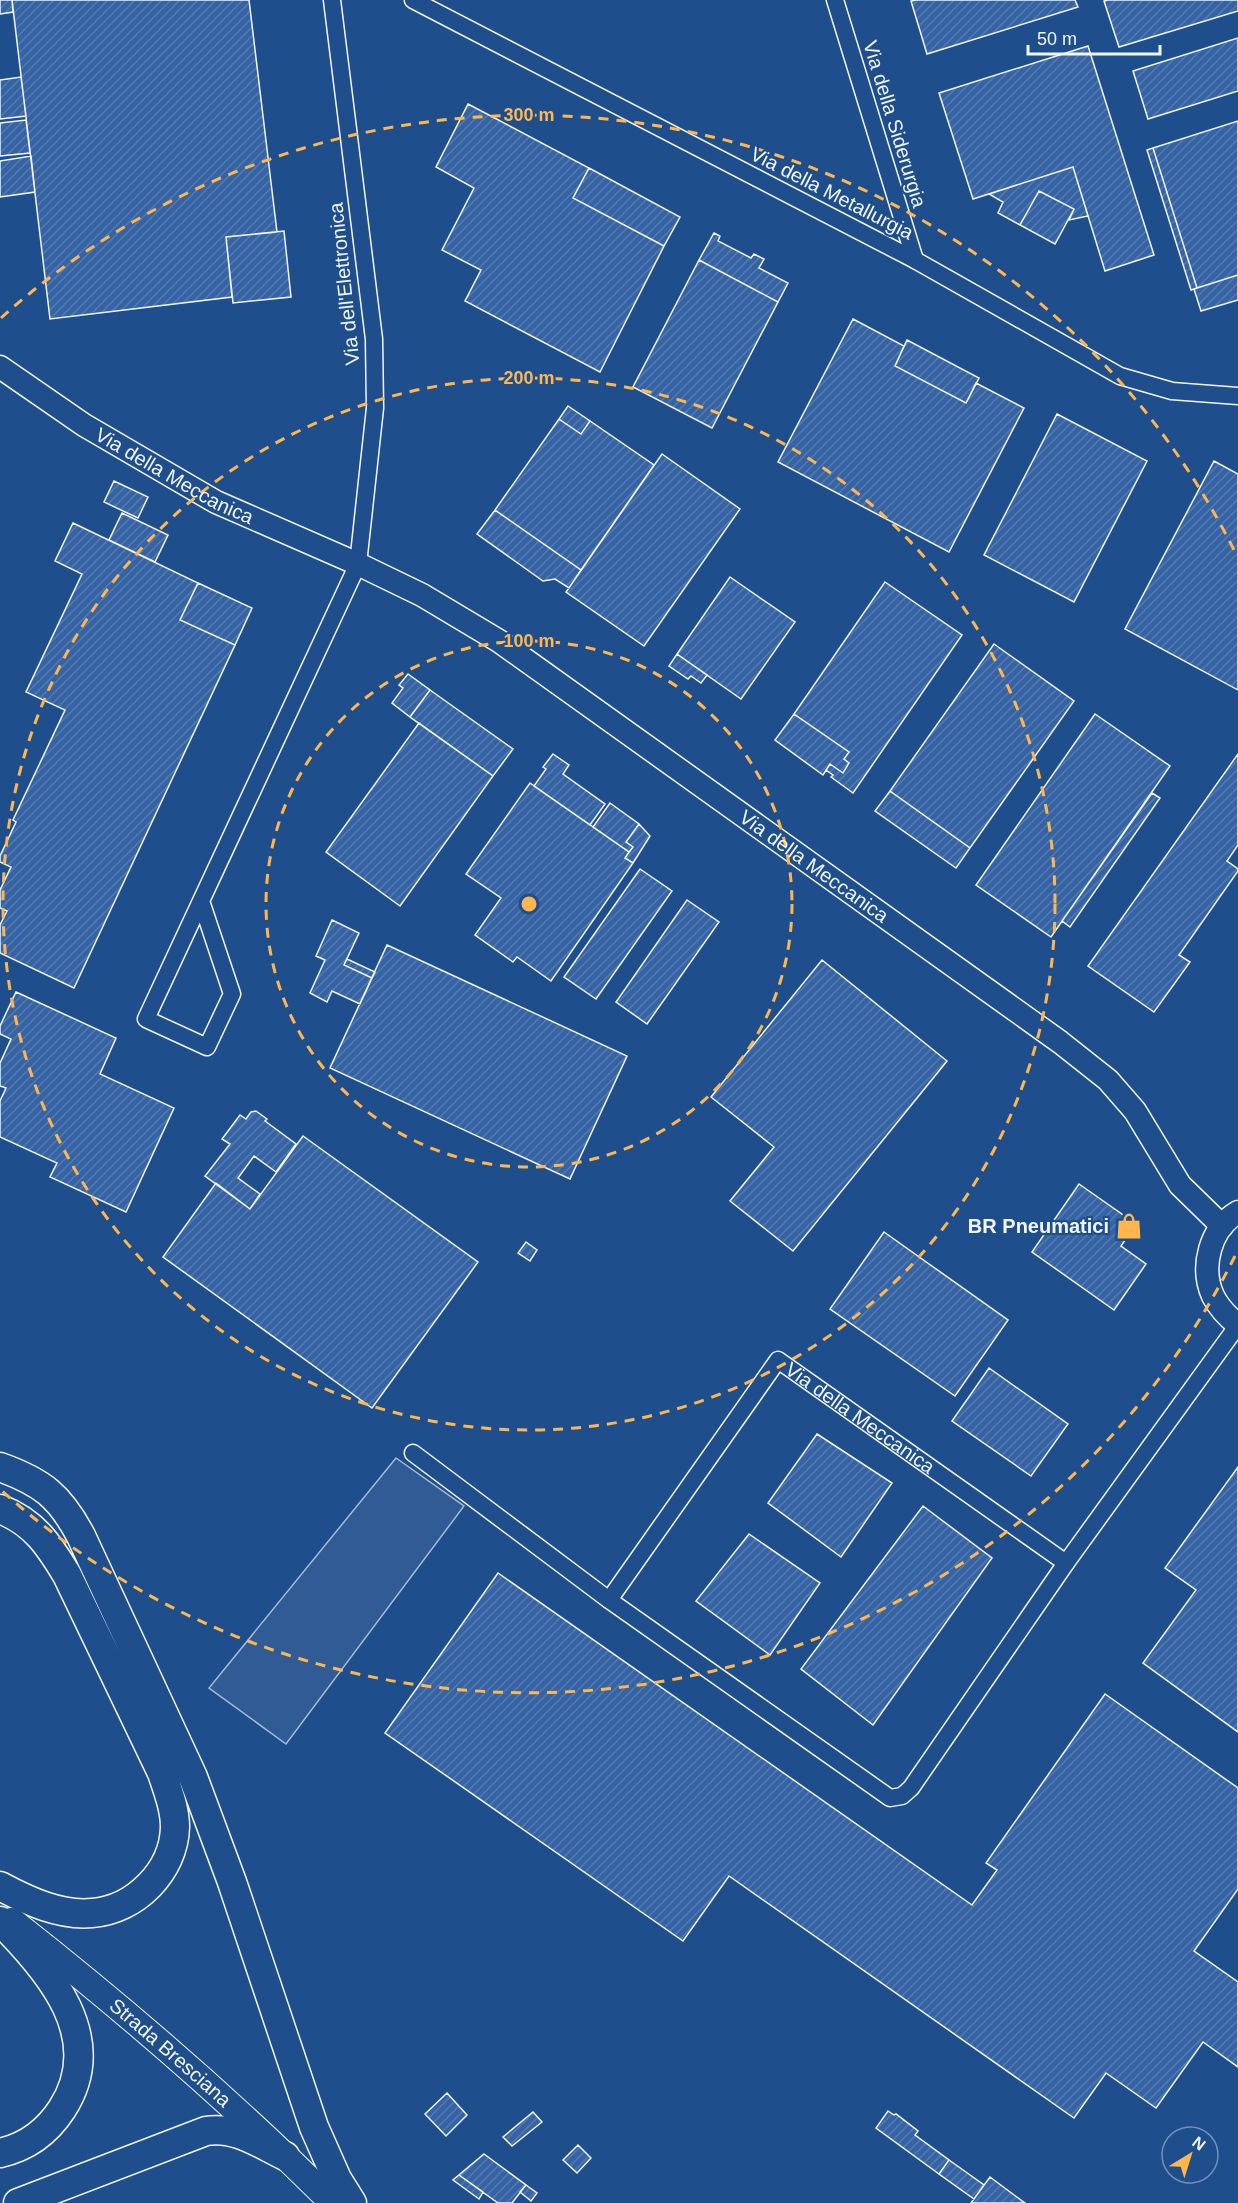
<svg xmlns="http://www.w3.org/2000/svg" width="1238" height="2203" font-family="Helvetica,sans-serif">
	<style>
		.built { fill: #305b95; stroke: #a8bbd7; stroke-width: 1.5 }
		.building { fill: url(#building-hatch); stroke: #f2f6ff; stroke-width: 1.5 }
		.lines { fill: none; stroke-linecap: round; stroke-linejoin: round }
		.street-casing { stroke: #f2f6ff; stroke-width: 19 }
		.secondary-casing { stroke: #f2f6ff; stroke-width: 25 }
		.primary-casing { stroke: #f2f6ff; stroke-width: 28 }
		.highway-casing { stroke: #f2f6ff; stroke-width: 31 }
		.street { stroke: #1f4e8c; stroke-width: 16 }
		.secondary { stroke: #1f4e8c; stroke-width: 22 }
		.primary { stroke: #1f4e8c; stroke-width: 26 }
		.highway { stroke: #1f4e8c; stroke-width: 28 }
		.ring { fill: none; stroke: #ffb74d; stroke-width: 3; stroke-dasharray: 10 8 }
		.labels { text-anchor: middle; stroke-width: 4.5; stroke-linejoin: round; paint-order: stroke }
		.street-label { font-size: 20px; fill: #f2f6ff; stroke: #1f4e8c }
		.poi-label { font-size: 20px; font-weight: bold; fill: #f2f6ff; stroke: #1f4e8c; text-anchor: end }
		.centre { fill: #ffb74d; stroke: #1f4e8c; stroke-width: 3 }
		.ring-label { font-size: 18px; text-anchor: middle; font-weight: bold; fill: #ffb74d; stroke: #1f4e8c; stroke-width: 4.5; stroke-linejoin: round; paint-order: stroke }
	</style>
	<defs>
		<pattern id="building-hatch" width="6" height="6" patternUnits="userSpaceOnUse" patternTransform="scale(1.5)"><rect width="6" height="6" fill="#3563a3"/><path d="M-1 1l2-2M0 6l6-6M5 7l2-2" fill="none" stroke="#537ab1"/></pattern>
	</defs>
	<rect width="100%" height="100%" fill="#1f4e8c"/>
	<!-- built -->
	<path class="built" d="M396 1458 464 1506 286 1744 209 1688Z"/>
	<!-- building -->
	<path class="building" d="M0 0H12L13 12 0 14Z
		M12 0H249L277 232 226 237 232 297 50 319Z
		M916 0H1075L1078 7 927 54 911 1Z
		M1108 0H1238V11L1119 47 1104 1Z
		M1238 38V91L1148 119 1133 71Z
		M1088 46 1154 255 1105 271 1073 167 973 199 939 93Z
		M21 77 26 116 0 119V80Z
		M468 104 589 168 573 198 664 246 600 372 465 301 481 270 442 250 474 188 436 167Z
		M26 120 30 153 0 156V123Z
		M1238 121V275L1197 288 1153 148Z
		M1153 148 1197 288 1191 290 1147 150Z
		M31 156 35 192 0 197V161Z
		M1073 167 1088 216 1069 220 1074 209 1039 191 1020 225 998 213 1003 202 989 194Z
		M589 168 680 217 664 246 573 198Z
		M1039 191 1074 209 1055 244 1020 225Z
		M284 231 291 297 233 303 226 237Z
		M714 233 720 236 718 241 751 258 754 254 764 259 759 268 788 283 778 302 699 260Z
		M699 260 778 302 712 428 633 387Z
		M1238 275V300L1201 311 1194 289Z
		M853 319 904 346 895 366 966 403 976 383 1024 408 949 552 778 462Z
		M907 340 979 378 966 403 895 366Z
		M568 406 590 421 581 434 559 419Z
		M1057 414 1147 461 1074 602 984 555Z
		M559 419 581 434 590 421 654 465 581 570 495 510Z
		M662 454 740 509 644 646 566 592Z
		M1214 461 1238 474V690L1125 629Z
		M114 481 148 497 138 518 104 502Z
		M495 510 581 570 569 588 555 579 543 581 477 534Z
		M122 513 168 535 155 562 109 540Z
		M73 523 198 583 180 620 235 645 74 988 0 953V925L7 911 0 908V890L11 867 0 862V856L16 822 13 820 65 710 26 692 82 574 55 561Z
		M730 577 795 622 741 699 677 654Z
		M885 582 962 635 853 793 831 777 833 775 826 770 830 764 843 773 849 763 844 759 849 752 794 714Z
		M198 583 252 608 235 645 180 620Z
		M994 644 1074 701 970 848 890 791Z
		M677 654 707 675 701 683 691 676 688 679 669 666Z
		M408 674 430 690 410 717 392 703 403 688 399 685Z
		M430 690 513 749 493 776 410 717Z
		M794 714 849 752 844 759 849 763 843 773 830 764 823 775 775 740Z
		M1095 714 1170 766 1051 937 976 885Z
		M419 723 493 776 400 906 326 852Z
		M553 754 569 765 563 774 605 804 590 825 534 786 546 769 543 767Z
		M1238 754V845L1227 861 1238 869V871L1179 955 1190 962 1154 1012 1088 966Z
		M530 783 629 852 625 858 633 863 551 981 517 957 513 962 475 935 501 898 466 874Z
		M890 791 970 848 956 868 875 811Z
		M1152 793 1160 798 1070 927 1062 921Z
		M610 803 639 824 626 842 633 847 629 852 593 827Z
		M639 824 650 836 633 863 625 858 633 847 626 842Z
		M640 869 672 891 596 999 564 977Z
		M687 900 719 922 647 1024 616 1002Z
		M332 920 359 933 344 965 372 978 360 1004 332 991 327 1002 310 993 325 960 316 956Z
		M387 945 627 1056 570 1179 330 1068Z
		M347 959 375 972 372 978 344 965Z
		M822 960 947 1061 793 1251 730 1201 774 1147 711 1097Z
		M16 992 116 1038 100 1074 174 1108 126 1212 50 1177 57 1163 0 1137V1101L6 1088 0 1086V1063L11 1039 0 1034V1026Z
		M256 1111 267 1119 265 1121 296 1144 276 1172 254 1156 238 1178 260 1194 250 1209 205 1176 230 1144 222 1139 240 1115 246 1119 251 1112Z
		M303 1136 478 1262 372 1408 163 1257 216 1183 250 1209Z
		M1079 1184 1136 1224 1121 1246 1146 1264 1114 1310 1032 1252Z
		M884 1232 1008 1320 955 1396 830 1309Z
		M526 1242 537 1250 530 1261 518 1253Z
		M989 1368 1068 1424 1031 1476 952 1421Z
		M817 1434 892 1483 841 1557 768 1503Z
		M1238 1467V1732L1143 1663 1196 1590 1165 1568Z
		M923 1506 992 1558 873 1725 801 1669Z
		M749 1534 820 1583 770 1655 696 1601Z
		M498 1573 972 1905 997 1870 986 1863 1105 1694 1238 1788V1889L1194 1951 1238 1982V2067L1203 2042 1156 2108 1106 2073 1074 2118 729 1876 683 1941 385 1733Z
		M447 2093 467 2115 446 2136 425 2114Z
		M888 2111 894 2115 896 2114 918 2131 915 2135 949 2160 939 2174 876 2128Z
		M533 2112 542 2122 512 2146 503 2137Z
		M578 2145 591 2158 577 2173 563 2160Z
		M484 2154 526 2185 512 2203H498L459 2175Z
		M949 2160 984 2185 974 2199 939 2174Z
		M459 2175 483 2192 479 2199 453 2180Z
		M990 2177 998 2183 1025 2203H971Z
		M526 2185 537 2193 531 2201 520 2192Z"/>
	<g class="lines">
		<!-- street casing -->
		<g class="street-casing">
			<g id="street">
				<path d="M413 0 915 260 1120 376 1172 391 1238 396"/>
				<path d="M835 0 915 260"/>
				<path d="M201 901 232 994 207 1047 146 1019 358 564 375 408 374 339 332 0"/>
				<path d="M413 1453 609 1600 890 1798 902 1796 911 1788 1066 1563 1238 1325"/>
				<path id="s1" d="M609 1600 778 1360 1066 1563"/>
			</g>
		</g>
		<!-- secondary casing -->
		<g class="secondary-casing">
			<g id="secondary">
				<path id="s2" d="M0 367 84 425 216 502 358 564 422 595 499 641 1060 1042 1108 1080 1135 1111 1180 1185 1222 1226"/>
				<path d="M1238 1212C1210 1228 1200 1267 1213 1296 1219 1308 1228 1317 1238 1325"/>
			</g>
		</g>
		<!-- primary casing -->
		<g class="primary-casing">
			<g id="primary">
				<path id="s3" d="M12 1921C124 2009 232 2102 333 2203"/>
			</g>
		</g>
		<!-- highway casing -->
		<g class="highway-casing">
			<path id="highway" d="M0 1467C42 1482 60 1496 81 1536L193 1777 232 1882 314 2127 337 2179 352 2203
				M0 1509C34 1522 49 1545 67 1575L162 1773C168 1791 175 1809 175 1827 174 1871 135 1910 92 1913 60 1916 28 1901 0 1886
				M0 1921C49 1970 108 2038 62 2109 47 2132 27 2147 0 2153
				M18 2203 206 2131C235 2126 260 2144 285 2156"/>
		</g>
		<!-- street -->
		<use href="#street" class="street"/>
		<!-- secondary -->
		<use href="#secondary" class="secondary"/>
		<!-- primary -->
		<use href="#primary" class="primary"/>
		<!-- highway -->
		<use href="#highway" class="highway"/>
	</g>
	<!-- distance rings -->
	<g class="ring">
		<circle cx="529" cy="904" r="263"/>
		<circle cx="529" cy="904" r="526"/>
		<path d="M1235 1256A789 789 0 0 1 1 1490M1 318A789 789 0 0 1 1235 552"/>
	</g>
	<!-- icons -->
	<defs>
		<g id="shop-bare" transform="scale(2.07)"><path d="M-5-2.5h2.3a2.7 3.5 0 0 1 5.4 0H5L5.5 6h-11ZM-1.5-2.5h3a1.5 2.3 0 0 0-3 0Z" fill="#ffb74d" stroke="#1f4e8c" stroke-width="2.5" paint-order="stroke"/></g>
	</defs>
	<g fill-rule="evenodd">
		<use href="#shop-bare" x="1129" y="1226"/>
	</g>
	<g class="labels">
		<!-- street labels -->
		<g class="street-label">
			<text transform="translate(895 124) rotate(73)" y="7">Via della Siderurgia</text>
			<text transform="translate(832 193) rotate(27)" y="7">Via della Metallurgia</text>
			<text transform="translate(344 284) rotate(-96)" y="7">Via dell'Elettronica</text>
			<text dy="7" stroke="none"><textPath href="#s2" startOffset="206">Via della Meccanica</textPath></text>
			<text dy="7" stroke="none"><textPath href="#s2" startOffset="958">Via della Meccanica</textPath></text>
			<text dy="7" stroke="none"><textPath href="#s1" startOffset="394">Via della Meccanica</textPath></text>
			<text dy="7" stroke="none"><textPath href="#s3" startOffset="206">Strada Bresciana</textPath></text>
		</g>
		<!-- poi labels -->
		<g class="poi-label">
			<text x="1109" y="1233">BR Pneumatici</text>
		</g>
	</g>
	<circle cx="529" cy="904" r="9" class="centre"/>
	<g class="ring-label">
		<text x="529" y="121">300 m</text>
		<text x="529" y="384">200 m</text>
		<text x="529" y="647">100 m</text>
	</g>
	<!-- north arrow -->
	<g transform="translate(1190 2155) rotate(38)"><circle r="28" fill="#1f4e8c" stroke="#7391ba" stroke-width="1.5"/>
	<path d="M0-4.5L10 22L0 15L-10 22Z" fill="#ffb74d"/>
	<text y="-9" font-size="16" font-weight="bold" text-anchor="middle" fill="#f2f6ff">N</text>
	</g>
	<!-- scale -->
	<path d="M1028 45v9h132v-9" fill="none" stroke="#f2f6ff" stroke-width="3"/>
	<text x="1037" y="45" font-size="18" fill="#f2f6ff" stroke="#1f4e8c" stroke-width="4.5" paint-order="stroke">50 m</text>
</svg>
